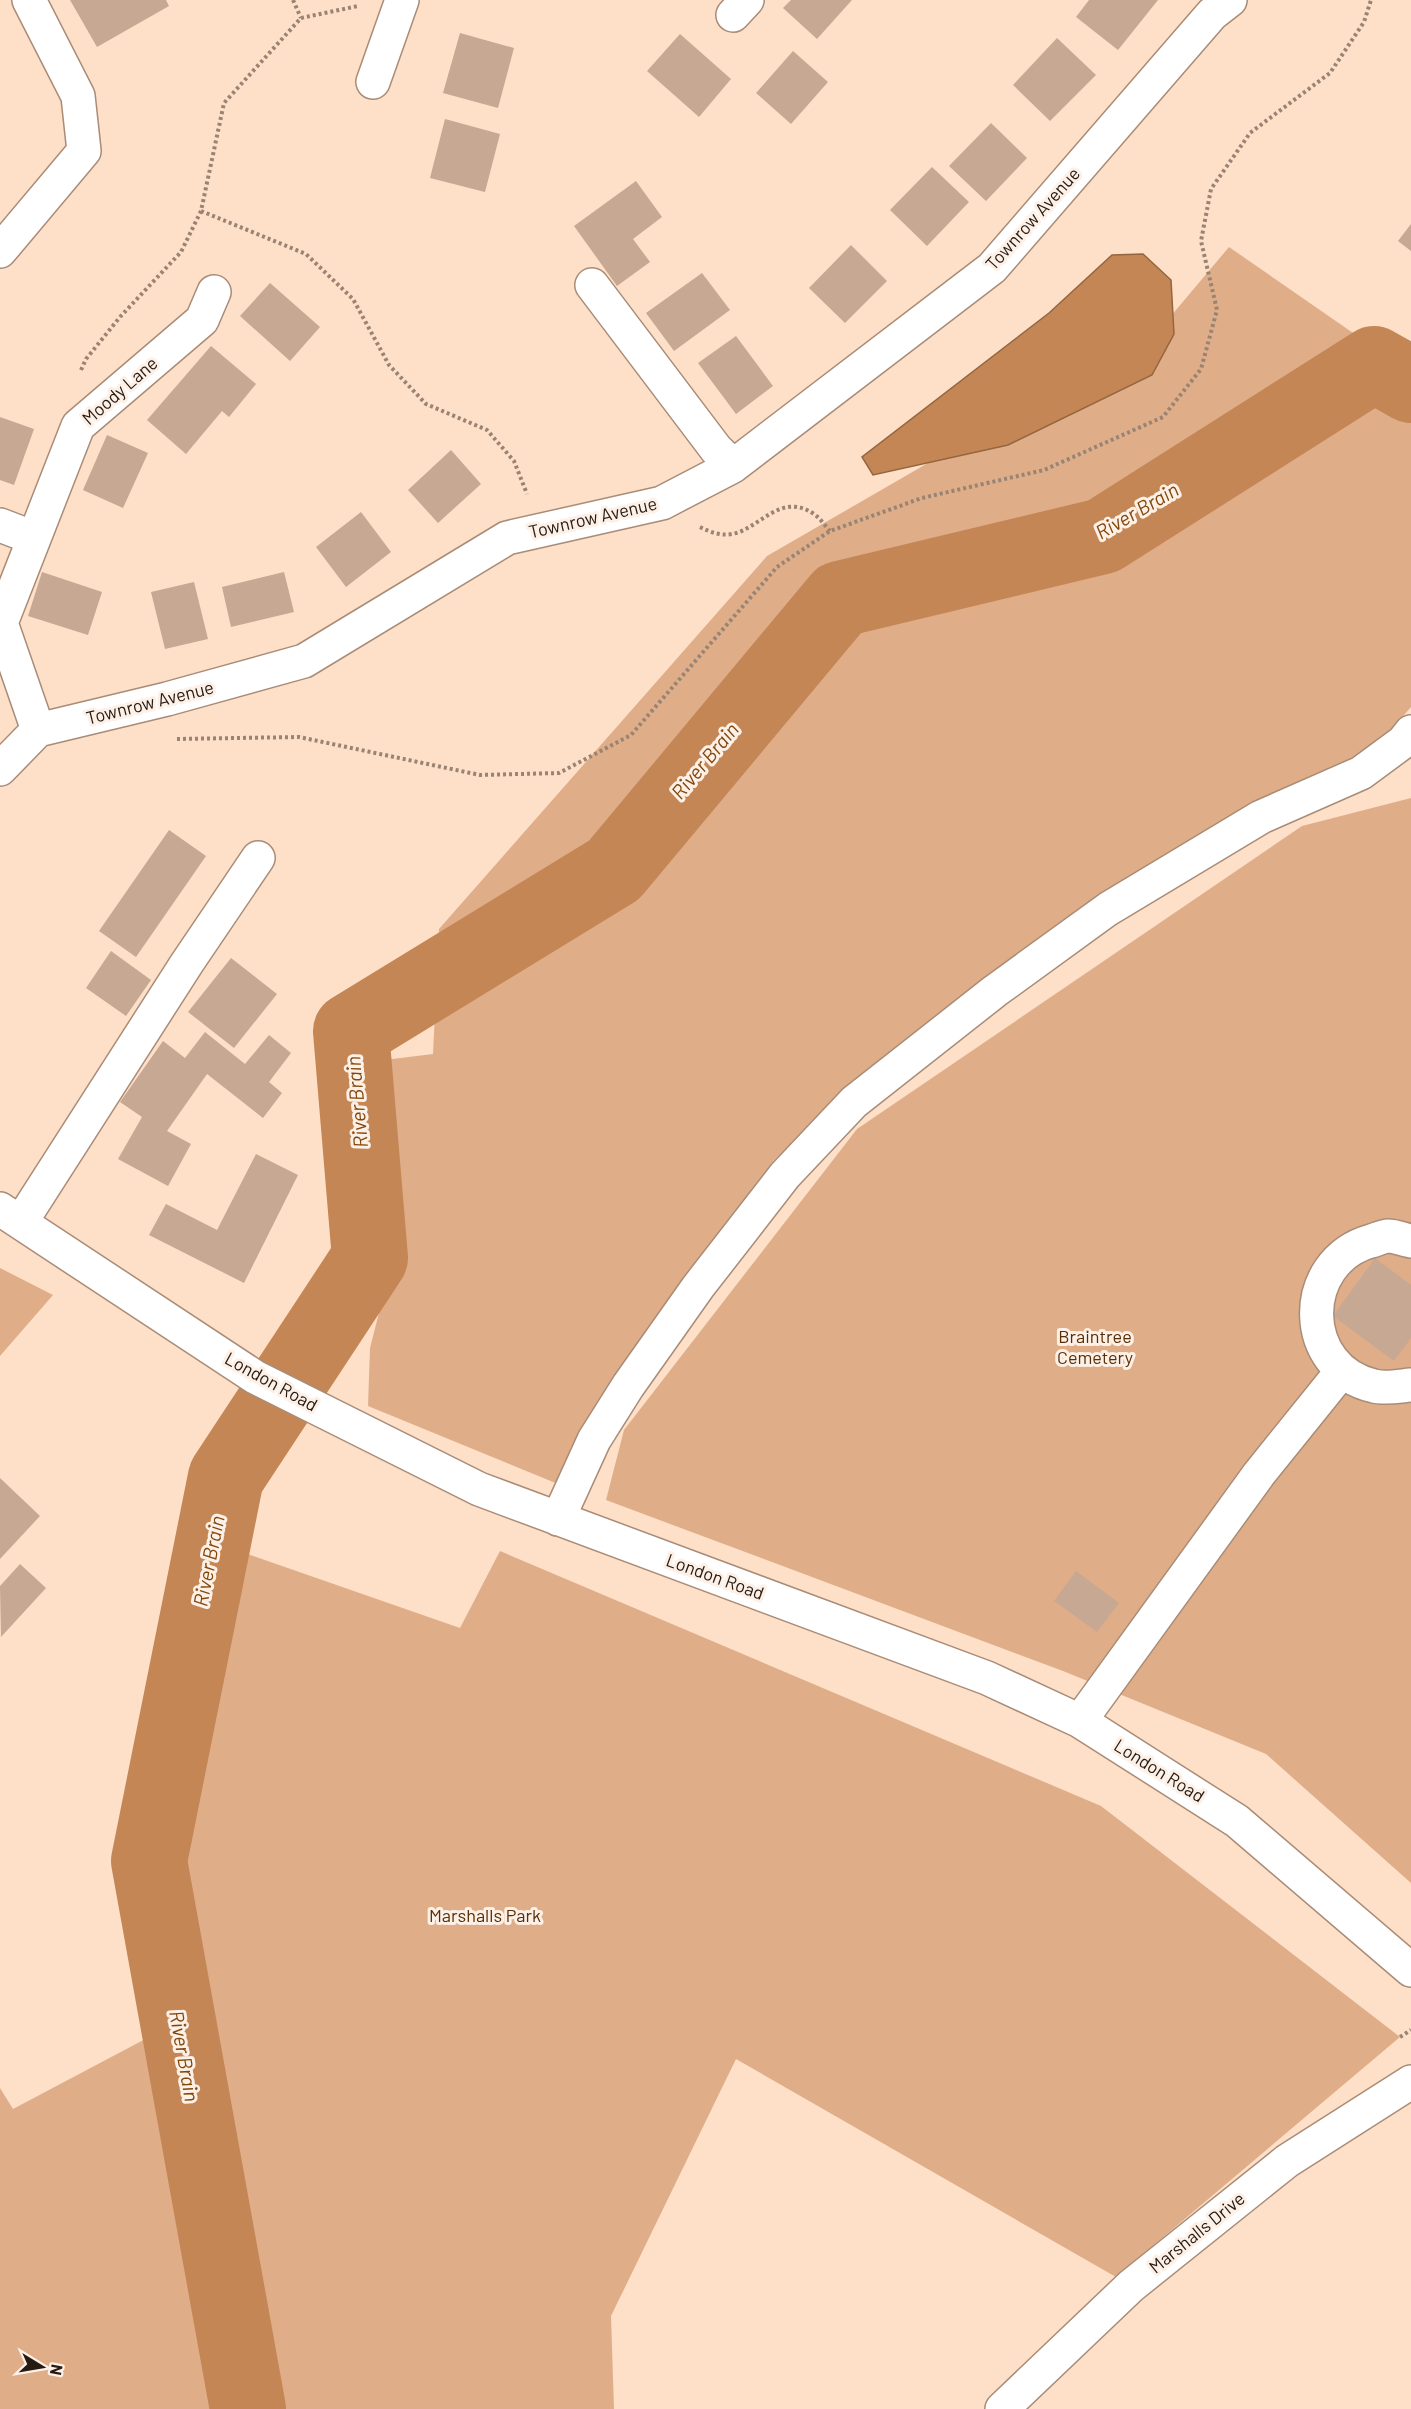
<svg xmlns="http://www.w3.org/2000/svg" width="1411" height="2409" font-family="Barlow,sans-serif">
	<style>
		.green { fill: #dfae89 }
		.water { fill: #c48654; stroke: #946640; stroke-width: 1.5 }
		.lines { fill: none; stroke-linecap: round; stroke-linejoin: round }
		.river { stroke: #c48654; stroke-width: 76 }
		.building { fill: #c6a893 }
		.minor-casing { stroke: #a98c77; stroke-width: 36 }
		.path { stroke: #998474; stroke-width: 4; stroke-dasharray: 3 3; stroke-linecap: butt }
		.minor { stroke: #fff; stroke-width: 33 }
		.labels { text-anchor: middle; stroke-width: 6; stroke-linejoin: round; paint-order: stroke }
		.street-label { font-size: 18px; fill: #251a12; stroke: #fdf0e7 }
		.park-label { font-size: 18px; fill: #582e06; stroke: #fdf0e7 }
		.water-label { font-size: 20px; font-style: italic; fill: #82460a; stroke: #fdf0e7 }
	</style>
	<rect width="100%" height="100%" fill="#fedfc8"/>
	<!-- green -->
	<path class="green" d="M1229 247 1411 373V707L1362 763 1086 906 924 1026 774 1160 620 1371 580 1493 368 1406 370 1348 394 1254 376 1061 433 1054 439 929 767 556 1160 329Z
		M1411 798V1883L1266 1754 1063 1671 606 1500 624 1430 857 1129 1302 826Z
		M0 1268 53 1295 0 1356Z
		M500 1551 1101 1806 1400 2037 1116 2277 736 2059 611 2316 614 2409H281L182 1864 242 1552 460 1628Z
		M151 2036 225 2409H0V2088L13 2109Z"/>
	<!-- water -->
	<path class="water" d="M1143 254 1171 280 1174 334 1152 375 1008 445 873 475 862 457 1049 313 1112 255Z"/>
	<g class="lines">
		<!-- river -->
		<path class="river" d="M248 2409 149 1861 226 1477 370 1258 351 1031 614 870 840 599 1103 536 1374 364 1411 385"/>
	</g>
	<!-- building -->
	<path class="building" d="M70 0H166L169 6 97 47Z
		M791 0H852L817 39 783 8Z
		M1089 0H1158L1118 50 1076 17Z
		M460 33 514 48 498 108 443 93Z
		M680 34 731 79 699 117 647 71Z
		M1057 38 1096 75 1050 121 1013 85Z
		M793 51 828 82 791 124 756 93Z
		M445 119 500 134 485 192 430 178Z
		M991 123 1027 158 986 201 949 166Z
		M932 167 969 202 927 246 890 210Z
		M636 181 662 217 633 239 650 262 617 286 574 226Z
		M1411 224V251L1398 241Z
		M851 245 887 281 845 323 809 288Z
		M702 273 730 310 674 351 646 313Z
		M270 283 320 327 290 361 240 316Z
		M736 336 773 386 736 414 698 363Z
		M211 346 256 384 229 417 222 411 186 454 147 420Z
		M0 417 34 429 14 485 0 480Z
		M107 435 148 453 123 508 83 490Z
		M451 450 481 484 438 523 408 490Z
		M361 512 391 552 346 587 316 547Z
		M42 572 102 592 88 635 28 616Z
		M284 572 294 612 231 627 222 587Z
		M194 582 208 639 165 649 151 592Z
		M169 830 206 856 136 957 99 931Z
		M111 951 151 980 126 1016 86 988Z
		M231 958 277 994 234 1048 188 1012Z
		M205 1032 245 1064 269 1035 291 1053 269 1082 282 1093 263 1118 207 1074 167 1131 191 1144 168 1186 118 1159 142 1117 120 1102 163 1041 185 1058Z
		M256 1154 298 1175 244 1283 149 1235 166 1204 217 1230Z
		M1375 1258 1411 1285V1338L1394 1361 1333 1316Z
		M0 1478 40 1516 0 1559Z
		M20 1564 46 1588 1 1637 0 1586Z
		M1076 1571 1119 1603 1097 1632 1054 1601Z"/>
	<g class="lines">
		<!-- minor casing -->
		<g class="minor-casing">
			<path id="minor" d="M733 15 747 0
				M373 82 402 0
				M0 251 84 151 78 96 29 0
				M592 285 716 449 733 466
				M0 525 34 538
				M38 730 1 623 78 426 202 320 214 292
				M0 769 38 730 167 699 304 661 507 538 662 503 733 466 992 268 1212 14 1230 0
				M0 1209 255 1377 479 1489 987 1678 1080 1721 1237 1821 1411 1970
				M21 1222 187 963 258 858
				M1411 1241C1404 1240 1396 1236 1388 1236 1383 1236 1376 1240 1371 1241 1297 1262 1299 1369 1374 1386 1385 1389 1400 1386 1411 1385
				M558 1519 594 1440 628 1386 698 1287 785 1175 854 1102 995 991 1108 909 1261 817 1361 773 1403 742 1411 732
				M1080 1721 1259 1474 1342 1371
				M1002 2409 1131 2286 1287 2161 1411 2082"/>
		</g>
		<!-- path -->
		<path class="path" d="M293 0 301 18
			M201 211 306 254 353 299 389 365 426 404 487 430 514 461 527 494
			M81 370 86 359 120 317 181 252 201 211 224 103 301 18 358 6
			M700 527C710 532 720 536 732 534 760 529 780 491 814 514 820 518 825 526 830 531
			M177 739 299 737 480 775 559 773 631 735 777 567 830 531 922 498 1044 470 1163 417 1201 369 1217 310 1201 241 1211 189 1250 133 1330 73 1364 22 1371 0
			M1400 2037 1411 2030"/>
		<!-- minor -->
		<use href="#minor" class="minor"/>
	</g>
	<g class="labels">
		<!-- street labels -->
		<g class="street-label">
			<text transform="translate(1033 219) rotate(-48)" y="6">Townrow Avenue</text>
			<text transform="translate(120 391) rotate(-41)" y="6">Moody Lane</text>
			<text transform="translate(593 518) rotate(-13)" y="6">Townrow Avenue</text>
			<text transform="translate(150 703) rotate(-14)" y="6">Townrow Avenue</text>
			<text transform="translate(271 1382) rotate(29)" y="6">London Road</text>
			<text transform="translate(715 1577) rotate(20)" y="6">London Road</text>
			<text transform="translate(1159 1771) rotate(32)" y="6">London Road</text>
			<text transform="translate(1197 2233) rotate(-39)" y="6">Marshalls Drive</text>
		</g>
		<!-- park labels -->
		<g class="park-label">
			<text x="1095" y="1343">Braintree<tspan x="1095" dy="21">Cemetery</tspan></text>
			<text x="485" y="1922">Marshalls Park</text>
		</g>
		<!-- water labels -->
		<g class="water-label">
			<text transform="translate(1137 511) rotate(-30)" y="7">River Brain</text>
			<text transform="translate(705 761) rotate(-50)" y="7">River Brain</text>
			<text transform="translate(357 1102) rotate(-95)" y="7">River Brain</text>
			<text transform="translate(209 1561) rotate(-79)" y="7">River Brain</text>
			<text transform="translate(184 2056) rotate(80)" y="7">River Brain</text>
		</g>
	</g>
	<!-- north arrow -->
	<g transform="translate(42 2367) rotate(101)" stroke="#fdf0e7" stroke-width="4.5" paint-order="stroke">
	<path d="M0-4.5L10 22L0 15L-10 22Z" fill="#251a12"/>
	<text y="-9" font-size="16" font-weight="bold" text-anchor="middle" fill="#251a12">N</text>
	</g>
</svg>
